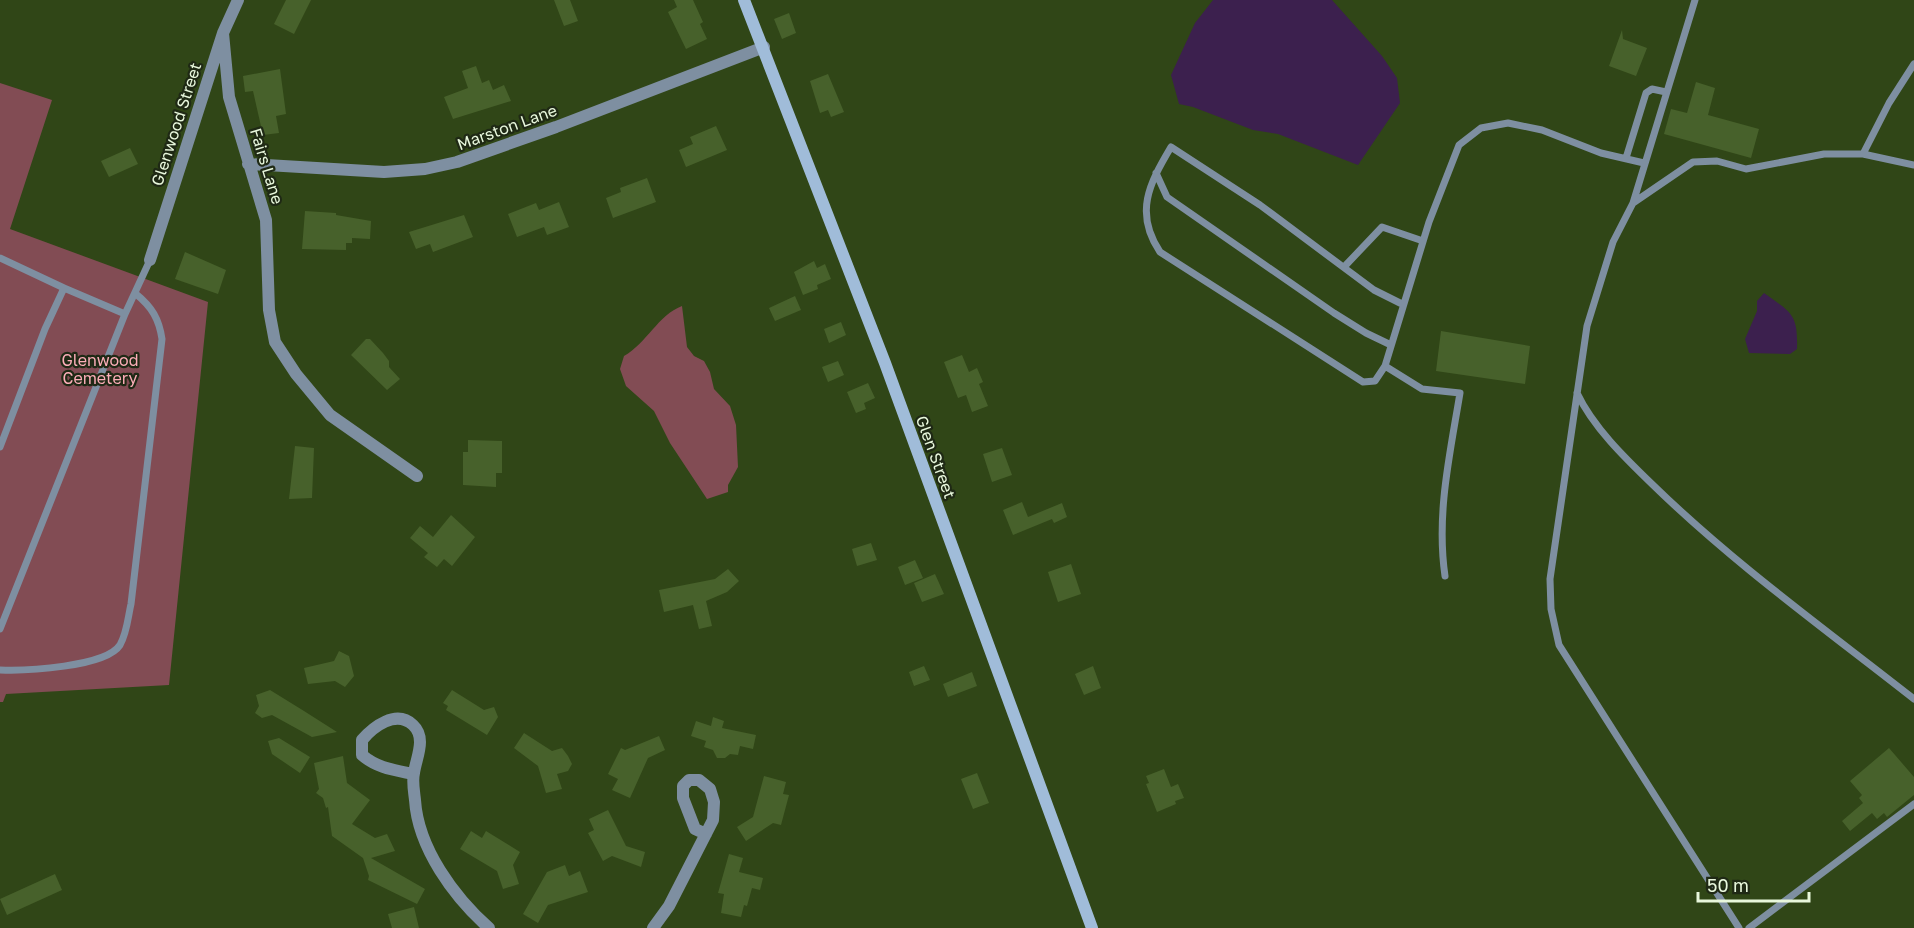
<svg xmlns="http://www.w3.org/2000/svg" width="1914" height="928" font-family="'Golos Text',sans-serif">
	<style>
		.green { fill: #824c54 }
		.water { fill: #3c204e }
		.building { fill: #47612b }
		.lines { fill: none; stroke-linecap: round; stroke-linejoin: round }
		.lane { stroke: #7e8fa1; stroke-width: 7 }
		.street { stroke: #7e8fa1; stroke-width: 12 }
		.secondary { stroke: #a0bcd9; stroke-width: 12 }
		.labels { text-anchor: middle; stroke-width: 4.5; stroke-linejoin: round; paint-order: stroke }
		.street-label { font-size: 16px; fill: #e8f7dc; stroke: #1f2915 }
		.park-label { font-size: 16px; fill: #fdaeb9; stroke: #1f2915 }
	</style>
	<rect width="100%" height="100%" fill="#304617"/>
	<!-- green -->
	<path class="green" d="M0 83 52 100 10 229 208 302 169 685 6 694 3 702H0Z
		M682 306 687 347 694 356 704 361 710 372 714 389 730 406 736 425 738 467 728 485V492L707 499 670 443 654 411 626 386 620 369 624 356C647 343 658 315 682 306Z"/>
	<!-- water -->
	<path class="water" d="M1213 0H1332L1382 56 1397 78 1400 103 1358 165 1278 134 1253 130 1193 107 1179 104 1171 75 1195 23Z
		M1764 293C1792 313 1798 314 1797 349L1790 354 1749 353 1745 339 1757 311V301Z"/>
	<!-- building -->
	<path class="building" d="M286 0H311L294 34 274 24Z
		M554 0H570L578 21 564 26Z
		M674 0H693L703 22 700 24 707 39 686 49 668 12 677 7Z
		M789 13 796 33 782 39 774 19Z
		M1622 30 1623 39 1647 48 1636 76 1609 66Z
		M476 66 482 83 489 80 493 90 504 85 511 101 453 119 444 97 468 88 462 71Z
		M280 69 286 114 276 116 279 133 263 135 253 91 245 92 243 76Z
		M828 74 844 112 831 117 828 110 820 113 810 81Z
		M1696 82 1715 88 1708 115 1759 129 1751 158 1664 134 1671 109 1687 113Z
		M716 126 727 150 686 167 679 150 693 144 690 137Z
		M130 148 138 164 109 177 101 161Z
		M647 178 656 202 613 218 606 198 621 192 620 188Z
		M559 202 569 227 547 235 544 227 517 237 508 214 536 203 539 210Z
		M305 211 336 213V215L371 221 370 239 352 238V243H346V250L302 249Z
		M464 215 473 237 433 252 430 244 416 249 409 232Z
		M185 252 226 270 218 294 175 279Z
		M814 261 817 268 825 264 831 279 817 285 818 289 803 295 794 272Z
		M795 296 801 310 775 321 769 308Z
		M841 322 846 335 829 343 824 329Z
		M1441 331 1530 346 1525 384 1436 371Z
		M366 339H370L383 353 389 361V367L400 379 387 390 351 355Z
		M962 355 969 372 977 368 983 382 979 384 988 406 972 412 966 395 958 398 944 362Z
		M838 361 844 375 828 382 822 367Z
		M868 383 875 398 864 403 866 409 856 413 847 392Z
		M468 440 502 441V473H496V487L463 485V452H468Z
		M295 446 314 448 312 498 289 499Z
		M1002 448 1012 475 992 482 983 454Z
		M1022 502 1028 517 1062 503 1067 517 1054 523 1052 519 1013 535 1003 510Z
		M451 515 475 537 452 566 444 559 437 567 424 557 428 553 410 538 420 526 433 537Z
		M871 543 877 560 857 566 852 549Z
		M915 560 923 578 905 585 898 567Z
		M1071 564 1081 594 1058 602 1048 572Z
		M728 569 739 581 727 592 706 601 712 626 699 629 693 605 664 612 659 590 715 579Z
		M935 574 944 594 922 602 914 583Z
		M339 651 349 656 354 676 345 687 335 681 308 684 304 668 334 661Z
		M924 666 930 680 914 686 909 672Z
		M1093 666 1101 688 1084 695 1075 674Z
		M972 672 977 686 948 697 943 684Z
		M270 690 304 711 337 732 312 737 272 715 262 718 255 713 259 706 256 695Z
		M452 690 484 710 494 707 498 717 487 735 446 710 448 706 443 703Z
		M713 717 724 721 722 728 756 735 753 749 740 746 738 755 730 754 725 758H717L713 750 704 747 706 741 691 736 696 721 711 726Z
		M524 733 552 751 562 748 568 756 572 764 568 771 557 774 562 789 546 793 538 766 514 748Z
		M659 736 665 750 648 758 630 798 612 790 618 779 608 774 621 748 625 750Z
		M279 738 310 757 300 773 272 754 268 741Z
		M1889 748 1914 777V795L1887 817 1884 813 1877 819 1872 813 1850 831 1842 821 1863 803 1859 798 1862 795 1850 781Z
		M343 756 347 783 370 800 352 824 375 838 387 834 395 851 371 858 425 889 417 904 368 880 369 876 363 858 332 836 328 807 326 808 323 798 316 793 319 789 314 763Z
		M1164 769 1171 787 1178 784 1184 798 1175 801 1176 804 1157 812 1146 784 1149 783 1146 776Z
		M977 773 989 803 973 809 961 779Z
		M764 776 786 782 783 794 789 795 781 825 773 823 746 841 737 827 753 817Z
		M608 810 626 846 645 852 641 867 612 856 603 861 588 833 594 830 589 819Z
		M471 831 482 838 486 831 520 852 513 865 519 884 503 889 497 871 460 849Z
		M729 854 743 858 739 872 763 878 760 890 752 888 747 906 744 905 741 917 721 913 724 894 718 893Z
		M565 865 569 876 580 871 588 892 548 905 538 923 523 914 547 872Z
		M55 874 62 890 7 915 0 899Z
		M414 907 419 928H392L388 914Z"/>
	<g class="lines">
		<!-- lane -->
		<path class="lane" d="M1863 154 1889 103 1914 64
			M1626 158 1646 93 1652 89 1666 92
			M1156 173 1167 197 1334 313 1366 333 1391 345
			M1633 203 1695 0
			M0 258 64 288 45 329 0 447
			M1344 267 1382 227 1423 241
			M64 288 125 314
			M1385 366 1375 381 1363 382 1160 252C1134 213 1149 184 1171 147L1260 205 1374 290 1402 304
			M1577 393C1593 427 1625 458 1652 484 1733 563 1825 629 1914 699
			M1445 576C1436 514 1450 454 1460 393L1422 389 1385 366 1429 222 1459 145 1481 128 1508 123 1542 130 1601 153 1644 163
			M0 629 125 314 150 260
			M0 670C25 671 106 667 120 645 127 633 128 617 131 604L162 339C159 319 152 307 136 294
			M1739 928 1559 645 1551 609 1550 579 1587 326 1613 242 1633 203 1693 162 1717 161 1746 169 1824 154H1863L1914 165
			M1749 928 1914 804"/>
		<!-- street -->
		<path class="street" d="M223 33 229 97 266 220 269 310 275 342 296 374 330 415 417 476
			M248 164 384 172 425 169 457 162 556 127 764 47
			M150 260 223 33 238 0
			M413 774C394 770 377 768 362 755V740C373 727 396 709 413 725 427 738 416 758 414 773 412 781 414 791 415 800 418 848 454 897 489 928
			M653 928 669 906 713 820 714 802 710 789 699 780H689L683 786V798L695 829 706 834"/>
		<!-- secondary -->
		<path class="secondary" d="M744 0 885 363 1092 928"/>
	</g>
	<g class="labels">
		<!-- street labels -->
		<g class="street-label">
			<text transform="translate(176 124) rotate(-72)" y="6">Glenwood Street</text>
			<text transform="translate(507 127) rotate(-20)" y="6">Marston Lane</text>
			<text transform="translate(267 166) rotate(73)" y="6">Fairs Lane</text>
			<text transform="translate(936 457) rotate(70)" y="6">Glen Street</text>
		</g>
		<!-- park labels -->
		<g class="park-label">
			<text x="100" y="366">Glenwood<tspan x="100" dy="18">Cemetery</tspan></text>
		</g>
	</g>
	<!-- scale -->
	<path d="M1698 892v9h111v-9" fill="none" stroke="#e8f7dc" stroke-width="3"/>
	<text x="1707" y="892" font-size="18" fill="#e8f7dc" stroke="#1f2915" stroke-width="4.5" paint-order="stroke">50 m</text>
</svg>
